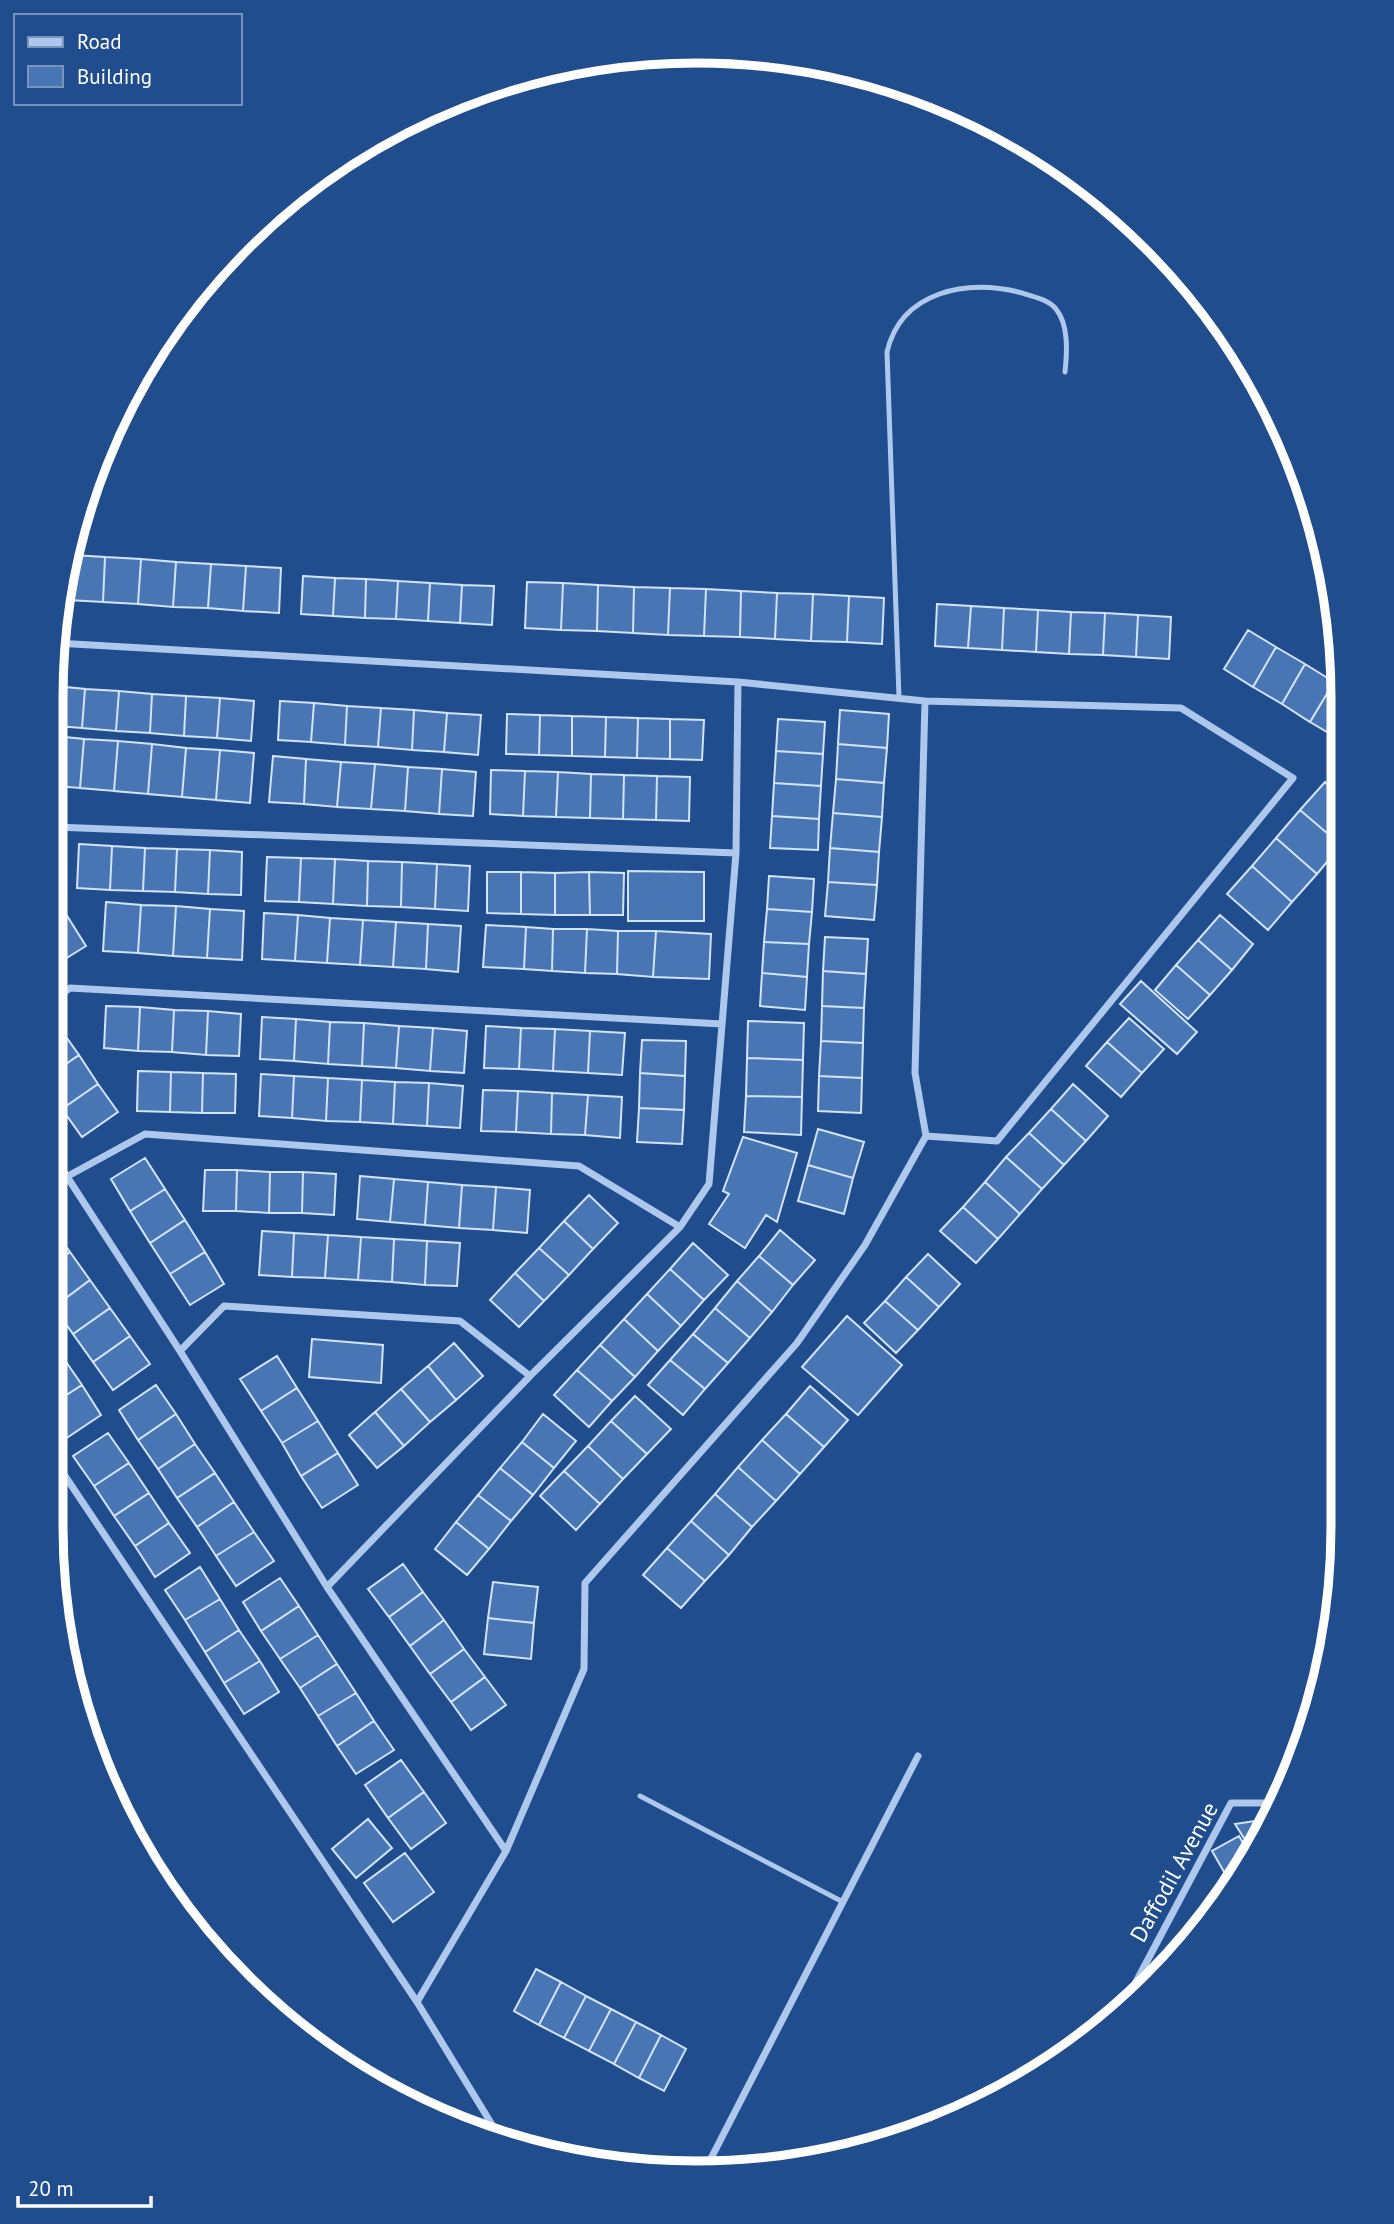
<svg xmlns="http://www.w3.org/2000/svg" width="1394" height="2224" font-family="'PT Sans',sans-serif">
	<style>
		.building { fill: #4876b5; stroke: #d3e3f9; stroke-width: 2 }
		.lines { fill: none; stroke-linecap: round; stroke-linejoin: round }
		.path { stroke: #adc8ec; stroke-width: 4.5; stroke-dasharray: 3.5 5; stroke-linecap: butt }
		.lane { stroke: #adc8ec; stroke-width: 5 }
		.street { stroke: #adc8ec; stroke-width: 7 }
		.labels { text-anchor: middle; stroke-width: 5; stroke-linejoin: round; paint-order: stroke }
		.street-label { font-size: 23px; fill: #fff; stroke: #1f4d8d }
		.rim { fill: none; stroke: #fff; stroke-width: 9 }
	</style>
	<rect width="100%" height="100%" fill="#1f4d8d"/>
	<!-- building -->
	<path class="building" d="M72 555 105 557 103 602 68 600Z
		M105 557 141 559 138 604 103 602Z
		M141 559 176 562 173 607 138 604Z
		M176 562 211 564 208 608 173 607Z
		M211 564 246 566 243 611 208 608Z
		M246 566 281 568 279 613 243 611Z
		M303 576 335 578 333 616 301 614Z
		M335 578 366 579 365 618 333 616Z
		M366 579 398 581 396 619 365 618Z
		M398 581 430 583 428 621 396 619Z
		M527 582 563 583 561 630 525 628Z
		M430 583 462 585 460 623 428 621Z
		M563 583 598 585 597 631 561 630Z
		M462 585 494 586 492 625 460 623Z
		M598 585 634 587 633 633 597 631Z
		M634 587 670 588 668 635 633 633Z
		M670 588 706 589 704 636 668 635Z
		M706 589 741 591 740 637 704 636Z
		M741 591 777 593 775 639 740 637Z
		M777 593 813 594 811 641 775 639Z
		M813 594 849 596 847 642 811 641Z
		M849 596 884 598 882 644 847 642Z
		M937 604 971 606 968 648 935 646Z
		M971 606 1004 608 1002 650 968 648Z
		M1004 608 1038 610 1036 652 1002 650Z
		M1038 610 1071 612 1069 654 1036 652Z
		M1071 612 1105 613 1103 655 1069 654Z
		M1105 613 1138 615 1136 657 1103 655Z
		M1138 615 1171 617 1169 659 1136 657Z
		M1248 630 1276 647 1253 687 1224 669Z
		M1276 647 1305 664 1282 704 1253 687Z
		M1305 664 1334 682 1310 722 1282 704Z
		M1334 682 1342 687 1341 735 1339 739 1310 722Z
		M56 686 85 689 82 728 56 726Z
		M85 689 119 691 116 731 82 728Z
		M119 691 152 694 150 733 116 731Z
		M152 694 186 696 184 736 150 733Z
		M186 696 220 698 217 738 184 736Z
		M220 698 254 701 251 741 217 738Z
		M280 701 314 703 311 742 278 740Z
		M314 703 347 706 345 745 311 742Z
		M347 706 381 708 378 747 345 745Z
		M381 708 414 710 412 750 378 747Z
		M414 710 447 713 444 752 412 750Z
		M840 710 889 714 887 748 838 744Z
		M447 713 481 715 478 755 444 752Z
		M507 714 540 715 539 755 506 754Z
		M540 715 572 716V756L539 755Z
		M572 716 606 717 605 757 572 756Z
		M606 717 638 718 637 758 605 757Z
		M638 718 670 719V759L637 758Z
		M670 719 704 720 702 760 670 759Z
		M778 719 825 722 823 754 776 751Z
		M55 736 84 739 80 788 55 786Z
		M84 739 118 741 114 791 80 788Z
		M118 741 152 744 148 794 114 791Z
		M152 744 186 748 182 797 148 794Z
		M838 744 887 748 884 783 836 779Z
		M186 748 220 750 216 800 182 797Z
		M220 750 254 753 250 803 216 800Z
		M776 751 823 754 821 786 774 783Z
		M273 756 306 759 304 804 269 802Z
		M306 759 341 762 337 807 304 804Z
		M341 762 375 764 371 809 337 807Z
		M375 764 408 767 405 811 371 809Z
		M408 767 442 769 439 814 405 811Z
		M442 769 476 772 473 816 439 814Z
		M491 770 525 771 523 816 490 814Z
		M525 771 558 772 556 817 523 816Z
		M558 772 591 774 590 818 556 817Z
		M591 774 624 775 623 819 590 818Z
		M624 775 657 776 656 820 623 819Z
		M657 776 690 777 689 821 656 820Z
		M836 779 884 783 882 817 833 813Z
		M1325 782 1341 797V845L1300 810Z
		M774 783 821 786 819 819 772 816Z
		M1300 810 1341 845 1317 874 1276 838Z
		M833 813 882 817 879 852 830 848Z
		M772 816 819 819 818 850 770 848Z
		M1276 838 1317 874 1292 902 1252 866Z
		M79 844 112 846 110 890 77 888Z
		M112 846 145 848 143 891 110 890Z
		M145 848 177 849 175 892 143 891Z
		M830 848 879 852 877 885 828 882Z
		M177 849 210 850 208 894 175 892Z
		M210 850 242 852 241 895 208 894Z
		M267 857 301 858 299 902 265 901Z
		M301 858 335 859 333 904 299 902Z
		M335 859 368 861 367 906 333 904Z
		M368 861 402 862 401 907 367 906Z
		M402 862 437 864 435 909 401 907Z
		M437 864 470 866 468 911 435 909Z
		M1252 866 1292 902 1268 930 1227 894Z
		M628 871 704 872V921H628Z
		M487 872H521V914L487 913Z
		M521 872 555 873V915L521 914Z
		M589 872 624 873 623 915H590Z
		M589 872 590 915H555V873Z
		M769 876 814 879 812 912 767 909Z
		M828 882 877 885 874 920 825 916Z
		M106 902 141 905 138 953 103 951Z
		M141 905 176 906 173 956 138 953Z
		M176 906 210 909 207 958 173 956Z
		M210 909 244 911 242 960 207 958Z
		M767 909 812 912 809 944 764 942Z
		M64 911 86 946 57 964 54 960V917Z
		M264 913 298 915 295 961 262 959Z
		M298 915 330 918 327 963 295 961Z
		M1220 915 1253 944 1232 970 1198 940Z
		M330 918 363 920 360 965 327 963Z
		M363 920 396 922 393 967 360 965Z
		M396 922 428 924 426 969 393 967Z
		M428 924 461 926 458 972 426 969Z
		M486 925 526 927 524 969 483 967Z
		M526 927 553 929 552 971 524 969Z
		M553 929H587L585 973 552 971Z
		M587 929 618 931 617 974 585 973Z
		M618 931H656L653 977 617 974Z
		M656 931 711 934 709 979 653 977Z
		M825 937 868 939 866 974 823 971Z
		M1198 940 1232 970 1210 995 1176 965Z
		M764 942 809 944 807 977 762 973Z
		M1176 965 1210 995 1188 1019 1155 990Z
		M823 971 866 974 864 1008 822 1006Z
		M762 973 807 977 805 1010 760 1006Z
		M1141 981 1197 1032 1177 1054 1120 1004Z
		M106 1006 140 1007 138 1051 104 1048Z
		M822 1006 864 1008 863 1043 821 1041Z
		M140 1007 174 1010 172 1052 138 1051Z
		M174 1010 208 1011 206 1055 172 1052Z
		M208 1011 241 1014 239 1056 206 1055Z
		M262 1017 296 1019 294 1061 260 1059Z
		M1129 1018 1164 1049 1142 1073 1107 1042Z
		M296 1019 330 1022 328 1064 294 1061Z
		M748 1021 804 1023 803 1060 747 1058Z
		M330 1022 364 1023 362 1066 328 1064Z
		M364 1023 399 1026 396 1068 362 1066Z
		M399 1026 433 1028 430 1071 396 1068Z
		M486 1026 521 1028 519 1069 484 1068Z
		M59 1027 79 1055 53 1073 54 1030Z
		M433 1028 467 1031 464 1073 430 1071Z
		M521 1028 555 1029 553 1071 519 1069Z
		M555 1029 590 1031 588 1073 553 1071Z
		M590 1031 625 1033 622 1075 588 1073Z
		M642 1040 686 1041 685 1076 640 1073Z
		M821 1041 863 1043 862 1078 819 1076Z
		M1107 1042 1142 1073 1121 1097 1086 1066Z
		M79 1055 98 1084 62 1109 53 1097V1073Z
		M747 1058 803 1060 802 1097 746 1096Z
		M138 1071 171 1072 170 1112 137 1111Z
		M171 1072 203 1073 202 1113 170 1112Z
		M203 1073 236 1074 235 1113H202Z
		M640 1073 685 1076 684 1110 639 1108Z
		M261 1074 294 1076 292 1118 259 1116Z
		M294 1076 328 1078 326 1121 292 1118Z
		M819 1076 862 1078 861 1113 818 1111Z
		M328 1078 362 1080 360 1122 326 1121Z
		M362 1080 395 1082 393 1124 360 1122Z
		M395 1082 429 1083 427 1126 393 1124Z
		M429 1083 463 1086 460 1128 427 1126Z
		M98 1084 118 1112 82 1137 62 1109Z
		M1073 1084 1108 1116 1086 1141 1051 1109Z
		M483 1090 518 1091 516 1132 481 1131Z
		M518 1091 552 1093 551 1134 516 1132Z
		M552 1093 588 1095 585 1135 551 1134Z
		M588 1095 622 1097 620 1138 585 1135Z
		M746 1096 802 1097 801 1135 744 1132Z
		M639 1108 684 1110 682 1144 637 1142Z
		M1051 1109 1086 1141 1064 1165 1029 1133Z
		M818 1129 864 1142 853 1178 808 1165Z
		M1029 1133 1064 1165 1042 1189 1006 1157Z
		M743 1137 797 1153 777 1222 766 1215 745 1248 709 1224 729 1194 723 1191Z
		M1006 1157 1042 1189 1020 1214 985 1182Z
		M145 1158 165 1189 130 1211 111 1179Z
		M808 1165 853 1178 844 1214 798 1201Z
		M205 1170H237L236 1211H203Z
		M237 1170 270 1172 269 1213 236 1211Z
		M270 1172H303L302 1213H269Z
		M303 1172 336 1174 334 1215 302 1213Z
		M360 1176 394 1179 390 1222 357 1219Z
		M394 1179 428 1182 425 1225 390 1222Z
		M428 1182 462 1185 459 1228 425 1225Z
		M985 1182 1020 1214 998 1239 963 1207Z
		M462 1185 496 1187 493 1230 459 1228Z
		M496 1187 530 1190 527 1233 493 1230Z
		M165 1189 185 1220 150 1243 130 1211Z
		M589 1195 618 1223 593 1249 564 1221Z
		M963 1207 998 1239 976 1263 940 1231Z
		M185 1220 205 1252 170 1274 150 1243Z
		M564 1221 593 1249 569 1275 539 1248Z
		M53 1228 70 1252 52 1265Z
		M780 1230 815 1260 793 1285 759 1256Z
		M262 1231 294 1233 292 1277 259 1275Z
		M294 1233 328 1235 325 1278 292 1277Z
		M328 1235 361 1237 358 1280 325 1278Z
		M361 1237 394 1239 392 1282 358 1280Z
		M394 1239 427 1241 425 1285 392 1282Z
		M427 1241 460 1243 457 1286 425 1285Z
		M693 1243 728 1275 704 1300 670 1269Z
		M539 1248 569 1275 544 1301 515 1273Z
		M70 1252 90 1280 54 1307 52 1265Z
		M205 1252 224 1284 190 1305 170 1274Z
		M928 1254 960 1284 939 1307 906 1277Z
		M759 1256 793 1285 772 1312 737 1281Z
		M670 1269 704 1300 681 1326 647 1294Z
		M515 1273 544 1301 519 1327 490 1300Z
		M906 1277 939 1307 918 1330 885 1301Z
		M90 1280 110 1308 73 1334 54 1307Z
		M737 1281 772 1312 750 1338 715 1308Z
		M647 1294 681 1326 658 1351 624 1319Z
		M885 1301 918 1330 896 1353 864 1323Z
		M110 1308 130 1336 93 1362 73 1334Z
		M715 1308 750 1338 728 1363 693 1334Z
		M847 1316 902 1365 858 1415 802 1367Z
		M624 1319 658 1351 635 1377 600 1345Z
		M693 1334 728 1363 705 1389 670 1360Z
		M130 1336 150 1364 113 1390 93 1362Z
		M52 1339 62 1356 52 1363Z
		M312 1339 383 1345 381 1383 309 1377Z
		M454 1343 483 1376 456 1400 428 1366Z
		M600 1345 635 1377 612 1401 577 1370Z
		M62 1356 82 1385 51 1405 52 1363Z
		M277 1356 297 1388 261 1411 240 1379Z
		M670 1360 705 1389 683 1415 648 1385Z
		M428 1366 456 1400 430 1422 401 1389Z
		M577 1370 612 1401 589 1427 554 1395Z
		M82 1385 101 1415 65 1439 51 1417V1405Z
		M156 1385 176 1414 138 1440 119 1410Z
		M810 1386 848 1420 824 1447 786 1414Z
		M297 1388 318 1421 282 1443 261 1411Z
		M401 1389 430 1422 404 1446 375 1412Z
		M635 1396 671 1429 647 1454 611 1421Z
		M375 1412 404 1446 377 1468 349 1435Z
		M176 1414 195 1444 158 1469 138 1440Z
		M543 1414 576 1441 554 1468 522 1442Z
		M786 1414 824 1447 800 1474 762 1440Z
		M318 1421 338 1453 301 1476 282 1443Z
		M611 1421 647 1454 623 1479 588 1446Z
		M108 1433 129 1463 94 1486 73 1456Z
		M762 1440 800 1474 776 1501 738 1467Z
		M522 1442 554 1468 533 1495 500 1468Z
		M195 1444 215 1473 177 1498 158 1469Z
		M588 1446 623 1479 600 1504 564 1471Z
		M338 1453 358 1485 322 1508 301 1476Z
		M129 1463 149 1493 114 1516 94 1486Z
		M738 1467 776 1501 752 1527 715 1494Z
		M500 1468 533 1495 511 1521 478 1495Z
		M564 1471 600 1504 576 1530 540 1496Z
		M215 1473 234 1502 197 1527 177 1498Z
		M149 1493 169 1523 135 1546 114 1516Z
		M715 1494 752 1527 729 1555 691 1521Z
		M478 1495 511 1521 489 1549 456 1522Z
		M234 1502 254 1532 216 1556 197 1527Z
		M691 1521 729 1555 705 1581 667 1548Z
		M456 1522 489 1549 467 1575 435 1549Z
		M169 1523 190 1553 155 1577 135 1546Z
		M254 1532 274 1561 236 1586 216 1556Z
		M667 1548 705 1581 681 1608 643 1575Z
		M403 1564 423 1592 389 1617 368 1589Z
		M200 1567 220 1599 185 1620 165 1590Z
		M280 1578 299 1606 261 1631 243 1602Z
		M493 1582 538 1587 534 1623 488 1618Z
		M423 1592 444 1620 410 1646 389 1617Z
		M220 1599 239 1630 205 1652 185 1620Z
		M299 1606 318 1635 280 1659 261 1631Z
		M488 1618 534 1623 531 1659 484 1654Z
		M444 1620 464 1649 430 1674 410 1646Z
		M239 1630 260 1661 224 1683 205 1652Z
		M318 1635 337 1664 300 1688 280 1659Z
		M464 1649 485 1677 451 1702 430 1674Z
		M260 1661 279 1692 244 1714 224 1683Z
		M337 1664 356 1693 318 1716 300 1688Z
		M485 1677 506 1705 471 1730 451 1702Z
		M356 1693 374 1721 337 1746 318 1716Z
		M374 1721 394 1750 356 1774 337 1746Z
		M401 1760 424 1792 388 1818 365 1785Z
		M424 1792 446 1823 411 1849 388 1818Z
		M368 1819 392 1848 356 1878 332 1849Z
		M1268 1819 1251 1849 1235 1824Z
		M1239 1836 1249 1853 1231 1884 1212 1851Z
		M405 1853 434 1892 393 1922 364 1883Z
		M1209 1905 1217 1908 1209 1921 1196 1934Z
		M536 1969 561 1982 539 2025 514 2011Z
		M561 1982 586 1996 564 2038 539 2025Z
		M586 1996 611 2009 589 2051 564 2038Z
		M611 2009 636 2022 614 2064 589 2051Z
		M636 2022 661 2035 639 2078 614 2064Z
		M661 2035 686 2049 664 2091 639 2078Z"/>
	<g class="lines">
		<!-- path -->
		<path class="path" d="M750 54 778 64 844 72 851 71"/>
		<!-- lane -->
		<path class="lane" d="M899 697 887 352C901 291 968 278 1022 293 1033 297 1048 299 1056 309 1069 325 1067 353 1065 372
			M640 1796 843 1902"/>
		<!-- street -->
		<path class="street" d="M56 643 738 682 925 701 1181 708 1293 778 997 1141 926 1136
			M55 827 736 853
			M54 1000 70 988 722 1024
			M53 1155 180 1351 327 1587 506 1851
			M68 1176 145 1134 579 1166 680 1227
			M180 1351 224 1306 460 1321 530 1376
			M51 1455 417 2002 502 2141
			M327 1587 530 1376 680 1227 709 1184 736 853 738 682
			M1128 1997 1231 1803H1277
			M417 2002 506 1851 584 1669 585 1583 797 1343 865 1245 926 1136 915 1073 925 701
			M704 2172 918 1756"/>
	</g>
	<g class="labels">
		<!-- street labels -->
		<g class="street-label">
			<text transform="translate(1174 1872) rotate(-61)" y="8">Daffodil Avenue</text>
		</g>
	</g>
	<!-- crop -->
	<path d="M0 0H1394V2224H0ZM697 63H697A634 634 0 0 1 1331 697V1527A634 634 0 0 1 697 2161H697A634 634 0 0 1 63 1527V697A634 634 0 0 1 697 63Z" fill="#1f4d8d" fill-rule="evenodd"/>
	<path class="rim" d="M697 63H697A634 634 0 0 1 1331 697V1527A634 634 0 0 1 697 2161H697A634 634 0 0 1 63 1527V697A634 634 0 0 1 697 63Z"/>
	<!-- legend -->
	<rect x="14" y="14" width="228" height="91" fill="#1f4d8d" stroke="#7994bb" stroke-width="2"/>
	<rect x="28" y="37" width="35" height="10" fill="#adc8ec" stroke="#7994bb" stroke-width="2"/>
	<text x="77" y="49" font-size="21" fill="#ffffff">Road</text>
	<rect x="28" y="66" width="35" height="21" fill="#4876b5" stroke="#7994bb" stroke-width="2"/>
	<text x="77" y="84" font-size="21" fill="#ffffff">Building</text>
	<!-- scale -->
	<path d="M18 2196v10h133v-10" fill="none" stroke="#ffffff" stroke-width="3.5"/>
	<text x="28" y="2196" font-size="21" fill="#ffffff" stroke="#1f4d8d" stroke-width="5" paint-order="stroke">20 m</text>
</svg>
